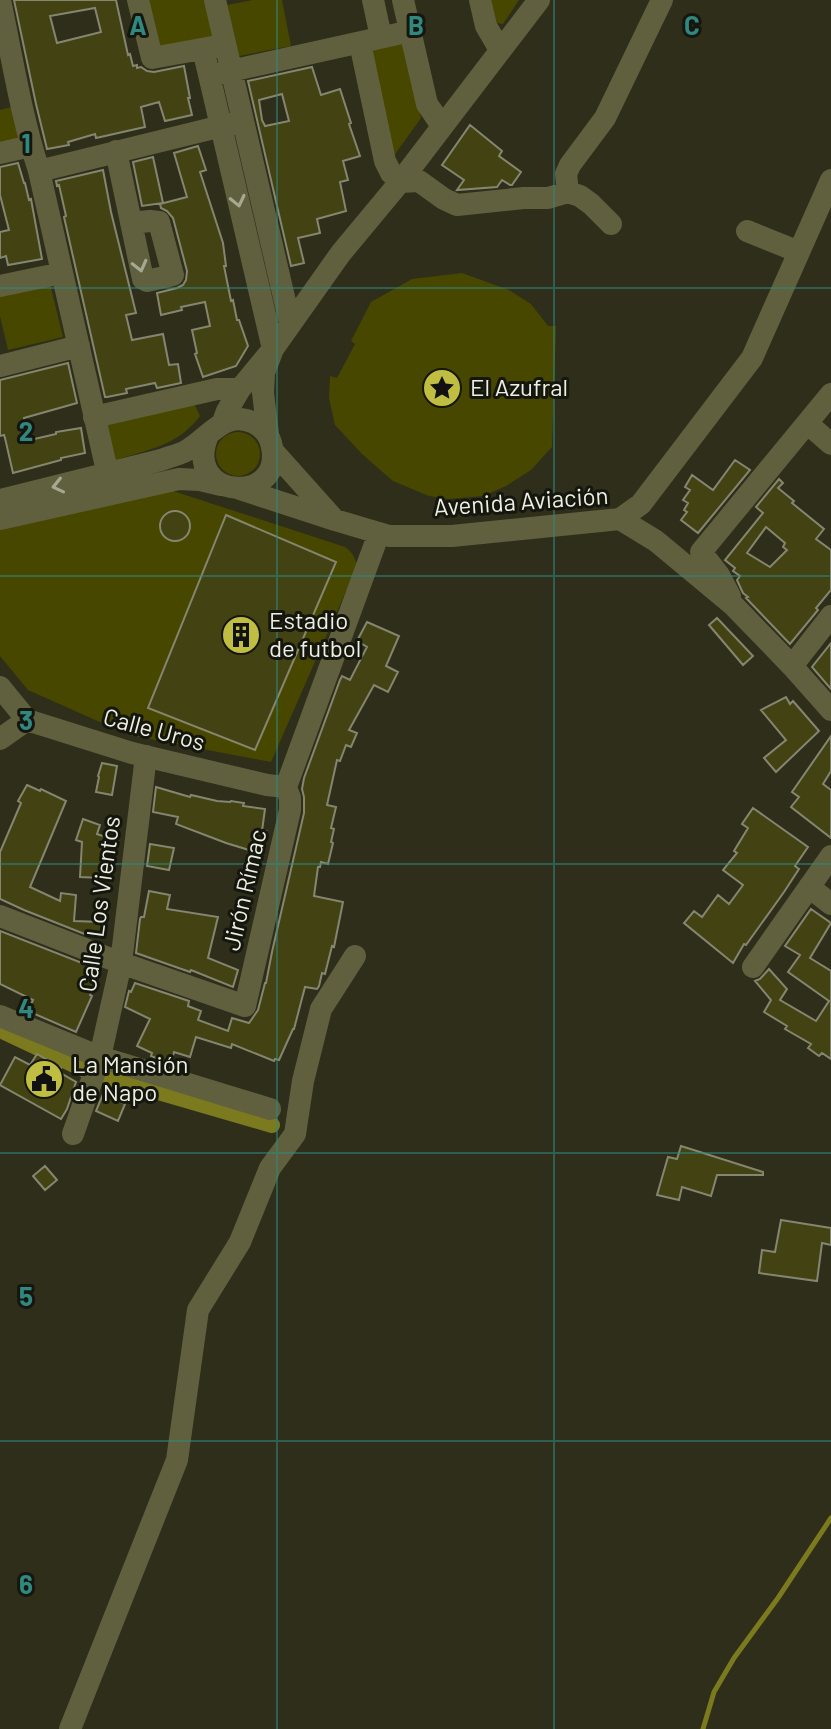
<svg xmlns="http://www.w3.org/2000/svg" width="831" height="1729" font-family="Barlow,sans-serif">
	<style>
		.green { fill: #484700 }
		.lines { fill: none; stroke-linecap: round; stroke-linejoin: round }
		.stream { stroke: #7b7a1e; stroke-width: 5 }
		.canal { stroke: #7b7a1e; stroke-width: 16 }
		.building { fill: #424213; stroke: #858670; stroke-width: 2; fill-rule: evenodd }
		.minor { stroke: #60603f; stroke-width: 22 }
		.oneway { stroke: #a7a891 }
		.grid { fill: none; stroke: #308880; stroke-width: 2; stroke-opacity: 0.55 }
		.labels { text-anchor: middle; stroke-width: 6; stroke-linejoin: round; paint-order: stroke }
		.poi-label { font-size: 24px; fill: #eeefe3; stroke: #15160d; text-anchor: start }
		.street-label { font-size: 24px; fill: #eeefe3; stroke: #15160d }
		.grid-label { font-size: 26px; text-anchor: middle; font-weight: bold; fill: #308880; stroke: #15160d; stroke-width: 6; stroke-linejoin: round; paint-order: stroke }
	</style>
	<rect width="100%" height="100%" fill="#2e2e1b"/>
	<!-- green -->
	<path class="green" d="M145 0H208L216 39 159 50Z
		M253 0H282L291 46 239 56 227 5Z
		M487 0H519L503 24C489 23 489 11 487 0Z
		M405 44 421 118 393 157 369 50Z
		M15 106 24 143 0 148V110Z
		M462 273 509 290 531 304 548 326H556L552 447 531 470 506 486 483 496 448 499 429 496 393 481 362 454 335 425 329 398 330 376 337 378 355 344 351 341 371 302 412 279Z
		M50 284 63 337 8 350 0 316V296Z
		M193 401 200 416C178 446 146 450 113 461L106 421Z
		M216 454a22 22 0 1 1 44 0a22 22 0 1 1-44 0Z
		M170 490 345 547C352 552 355 557 357 566L271 762 129 735 28 690 0 656V529Z"/>
	<g class="lines">
		<!-- stream -->
		<path class="stream" d="M703 1729 714 1692 734 1658 778 1598 831 1518"/>
		<!-- canal -->
		<path class="canal" d="M0 1030 85 1070
			M107 1077 272 1125"/>
	</g>
	<!-- building -->
	<path class="building" d="M14 0H116L128 55 130 54 133 66 137 65V68L141 67 147 71 154 72 184 66 190 98H188L192 115 165 121 159 102 141 107 145 127 96 138 95 134 68 142 69 145 47 149 36 104ZM95 8 101 32 57 43 50 16Z
		M312 67 321 95 340 89 351 123 349 124 360 156 343 161 348 180 340 182 346 211 317 219 320 233 298 238 304 263 291 266 248 81ZM282 94 289 121 265 126 262 120 259 100Z
		M470 125 502 151 499 156 521 172 512 185H510L502 180 497 187 457 190 464 180 442 165Z
		M198 146 206 170 200 172 223 243 226 266H224L231 301 233 300 237 320H239L248 346 236 366 203 377 195 354 197 353 192 330 210 326 205 302 181 307 182 310 161 315 157 293 177 288 183 285 186 280 187 271 173 218 167 211 161 208 160 204 187 197 174 153Z
		M153 157 163 203 142 206 133 162Z
		M18 163 24 183H25L29 200 31 199 42 259 8 265 6 256 0 258V232L9 230 0 195V167Z
		M103 170 111 212 136 313 126 315 132 340 163 334 169 365 178 364 181 383 157 388 155 383 126 389 127 393 107 397H105L64 217 66 216 59 185 57 186 56 181Z
		M68 363 77 403 24 418 30 440 56 434V432L81 428 85 453 61 458V460L13 473 5 438 4 435 0 436V380Z
		M735 460 750 470 698 533 681 520 687 512 684 510 688 503 683 500 690 490 685 487 692 475 713 490Z
		M779 479 783 483 778 488 794 501 792 503 824 529 816 539 831 550V590L816 608 818 610 790 644 746 598 748 597 743 593 737 580 740 576 733 571 735 568 725 560 763 513 756 507ZM766 527 785 543 783 547 787 550 770 567 747 553Z
		M160 526a15 15 0 1 1 30 0a15 15 0 1 1-30 0Z
		M226 515 336 562 255 750 148 708Z
		M717 618 753 656 743 665 709 625Z
		M367 622 399 636 386 666 398 672 388 692 374 685 349 730 357 733 351 747 346 745 340 761 337 760 327 805 336 807 331 828 334 829 331 842 333 843 328 864 321 862 320 867H318L314 896 343 902 334 947 332 946 325 974 322 973 319 986 317 989 305 987 294 1029H293L279 1060 275 1059 274 1061 232 1044 231 1048 196 1037 190 1057 174 1052 171 1064 151 1056 152 1053 137 1046 150 1019 125 1007 129 991 131 992 135 983 189 1001 188 1006 201 1011 198 1020 228 1031 232 1018 249 1023 258 1010 265 983H266L272 952 304 813V797L302 789 304 778 340 680 342 676 350 680 367 647 357 641Z
		M831 643V689L812 667Z
		M786 697 790 704 793 701 819 731 776 772 764 758 786 740 761 710Z
		M831 736V771L823 784 831 790V838L791 807 799 797 792 792Z
		M102 763 117 766 112 795 96 792 99 777 98 776Z
		M27 785 40 791 41 789 66 801 30 887 60 901 61 893 76 895 74 921 102 922V934L87 935 24 910 0 899V852L21 803 18 801Z
		M156 787 190 797 191 795 217 801 230 802 231 801 244 803 243 806 265 809 262 831H266L259 853 226 843 176 824 178 817 153 812Z
		M753 808 808 847 795 866 799 869 784 892 746 945 744 944 733 963 684 923 694 911 702 917 718 895 729 904 743 885 723 870 737 853 734 851 748 828 742 824Z
		M83 819 100 825 97 834 118 841 114 852 109 851 108 865H102V878L80 877 82 842 76 840Z
		M150 844 174 848 169 870 147 866Z
		M149 891 170 895 167 909 218 917 208 958 238 970 233 987 191 970 190 972 136 953 140 919 141 917H144Z
		M811 909 831 923 810 958 831 971V1059L822 1053 819 1056 808 1048 811 1044 785 1029 787 1026 764 1012 771 1000 755 981 760 979 769 969 787 989 780 1000 816 1021 829 1001 788 972 800 955 785 946Z
		M0 931 100 970 90 995 92 996 76 1032 28 1011 33 1000 0 984Z
		M37 1054 61 1068 59 1072 76 1082 67 1109 61 1119 0 1085 15 1057 30 1065Z
		M103 1094 125 1104 118 1121 96 1111Z
		M681 1146 763 1172V1175H717L711 1196 682 1187 679 1200 657 1195 668 1157 677 1159Z
		M45 1166 57 1180 45 1190 33 1176Z
		M781 1220 831 1228V1245L822 1243 817 1281 759 1273 762 1250 775 1252Z"/>
	<g class="lines">
		<!-- minor -->
		<path class="minor" d="M0 0C12 57 21 115 39 171L112 493
			M138 0 152 58 218 46
			M215 0 290 323
			M373 0 381 37
			M403 0 427 104 442 126
			M480 0 486 26 500 50
			M360 43 385 161 391 173 400 182 419 181 444 199 457 205 524 198H548L568 192 580 196 591 204 611 224
			M203 49 273 349 264 373 263 393 268 434
			M217 74 411 31
			M116 151 143 279 147 281 173 275 159 222 150 221 131 223
			M0 153 31 146
			M39 171 234 123
			M568 192 566 174 570 165 605 118 662 0
			M747 231 799 252
			M0 286 62 273
			M0 366 79 346
			M94 417 217 389H240
			M223 422 227 411 240 389 273 349 341 253 400 182 539 0
			M807 423 831 444
			M273 451 332 517
			M240 489 335 520 389 536H452L620 519 656 541 733 605 792 666 831 710
			M0 500 161 460C169 457 177 455 184 452 208 440 224 408 254 423 264 428 270 436 272 447 284 506 181 500 208 435
			M0 519 179 479 200 480 221 485
			M620 519 641 504 752 358 831 180
			M730 596 719 575 701 552 831 394
			M792 666 831 616
			M0 687 27 720
			M27 720 132 753 267 785 286 787 379 533
			M0 739 27 720
			M809 887 831 904
			M0 916 121 963 245 1006 290 810V798L286 787
			M753 967 831 856
			M0 1016 100 1057 270 1109
			M73 1134 100 1057 121 963 146 756
			M70 1729 177 1460 198 1310 240 1242 270 1168 295 1134 303 1081 321 1009 355 956"/>
	</g>
	<!-- one-way arrows -->
	<defs><path id="oneway-chevron" d="M-2-3.5L2.5 0L-2 3.5" fill="none" stroke-width="1.6" stroke-linecap="round" stroke-linejoin="round" transform="scale(2)"/></defs>
	<g class="oneway">
		<use href="#oneway-chevron" transform="translate(238 201) rotate(77)"/>
		<use href="#oneway-chevron" transform="translate(140 266) rotate(76)"/>
		<use href="#oneway-chevron" transform="translate(58 486) rotate(167)"/>
	</g>
	<!-- grid -->
	<path class="grid" d="M277 0V1729M554 0V1729M0 288H831M0 576H831M0 864H831M0 1153H831M0 1441H831"/>
	<!-- icons -->
	<defs>
		<g id="sight-disc" transform="scale(2)"><circle r="9.5" fill="#bfbe42" stroke="#15160d"/><path d="M0-6L1.8-2.2L6-1.7L2.9 1.2L3.7 5.4L0 3.3L-3.7 5.4L-2.9 1.2L-6-1.7L-1.8-2.2Z" fill="#111"/></g>
		<g id="building-disc" transform="scale(2)"><circle r="9.5" fill="#bfbe42" stroke="#15160d"/><path d="M-4-6H4V6H1V3H-1V6H-4ZM-2.5-4.3h1.7v1.8h-1.7ZM.8-4.3h1.7v1.8H.8ZM-2.5-1h1.7V.8h-1.7ZM.8-1h1.7V.8H.8Z" fill="#111"/></g>
		<g id="civic-disc" transform="scale(2)"><circle r="9.5" fill="#bfbe42" stroke="#15160d"/><path d="M-.6-6.5H3V-4.5H.6V-3L4-1V1h2V6H-6V1h2V-1L-.6-3ZM-1.2 2.5V6h2.4V2.5Z" fill="#111"/></g>
	</defs>
	<g fill-rule="evenodd">
		<use href="#sight-disc" x="442" y="388"/>
		<use href="#building-disc" x="241" y="635"/>
		<use href="#civic-disc" x="44" y="1079"/>
	</g>
	<g class="labels">
		<!-- poi labels -->
		<g class="poi-label">
			<text x="470" y="396">El Azufral</text>
			<text x="269" y="629">Estadio<tspan x="269" dy="28">de futbol</tspan></text>
			<text x="72" y="1073">La Mansión<tspan x="72" dy="28">de Napo</tspan></text>
		</g>
		<!-- street labels -->
		<g class="street-label">
			<text transform="translate(521 502) rotate(-4)" y="8">Avenida Aviación</text>
			<text transform="translate(154 730) rotate(15)" y="8">Calle Uros</text>
			<text transform="translate(245 890) rotate(-77)" y="8">Jirón Rímac</text>
			<text transform="translate(100 904) rotate(-82)" y="8">Calle Los Vientos</text>
		</g>
	</g>
	<g class="grid-label">
		<text x="138" y="35">A</text>
		<text x="416" y="35">B</text>
		<text x="692" y="35">C</text>
		<text x="26" y="153">1</text>
		<text x="26" y="441">2</text>
		<text x="26" y="730">3</text>
		<text x="26" y="1018">4</text>
		<text x="26" y="1306">5</text>
		<text x="26" y="1594">6</text>
	</g>
</svg>
